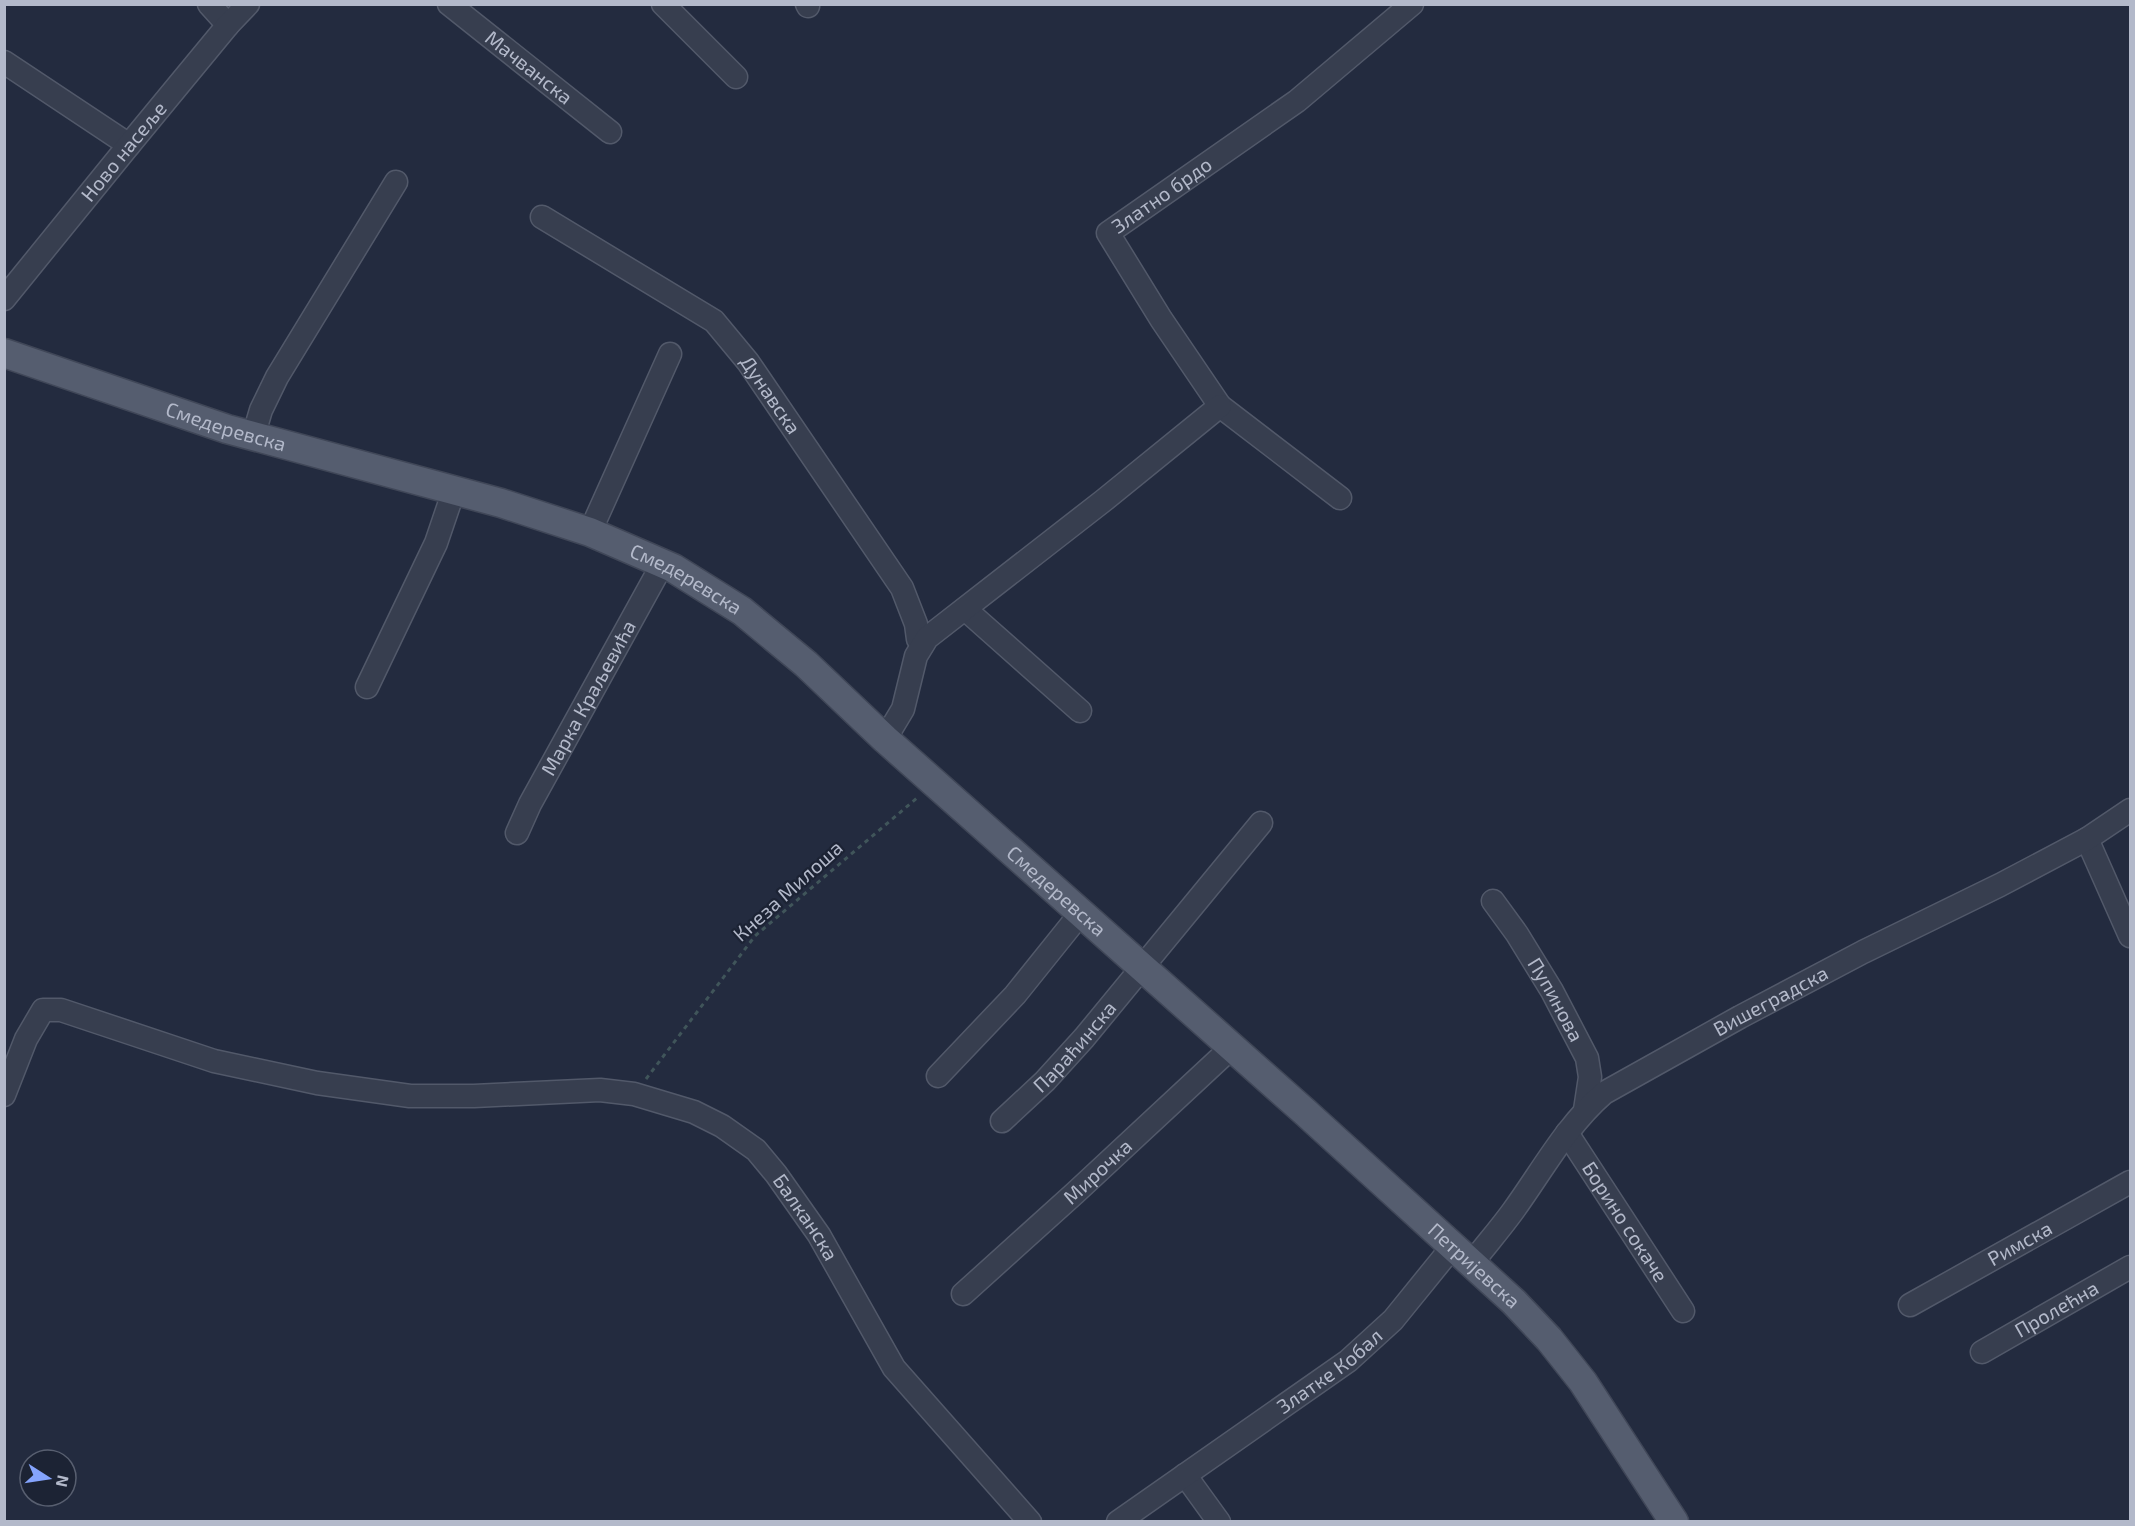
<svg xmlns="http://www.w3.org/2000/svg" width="2135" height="1526" font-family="'Exo 2',sans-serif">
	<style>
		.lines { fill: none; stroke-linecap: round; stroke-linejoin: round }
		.minor-casing { stroke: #52596a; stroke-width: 25 }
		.major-casing { stroke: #404758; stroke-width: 31 }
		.path { stroke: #40555a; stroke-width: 3; stroke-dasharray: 4.5 4.5; stroke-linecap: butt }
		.minor { stroke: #373e4f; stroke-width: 22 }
		.major { stroke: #555d6f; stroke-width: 28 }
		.labels { text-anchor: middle; stroke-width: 4.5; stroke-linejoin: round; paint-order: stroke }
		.street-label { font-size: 20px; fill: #b3b9ca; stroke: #1c2334 }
	</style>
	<rect width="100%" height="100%" fill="#232b3f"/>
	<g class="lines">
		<!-- minor casing -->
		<g class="minor-casing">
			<g id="minor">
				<path d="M209 4 228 25"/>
				<path id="s1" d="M449 4 610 132"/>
				<path d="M663 4 736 77"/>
				<path d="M807 4 808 6"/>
				<path d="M4 62 129 145"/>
				<path id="s2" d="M542 217 714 321 748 362 902 588 916 624 918 639 922 645"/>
				<path id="s3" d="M4 299 129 145 228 25 248 4"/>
				<path d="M253 437 261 410 277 377 396 182"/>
				<path id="s4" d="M1340 498 1220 406 1161 319 1108 233 1297 101 1412 4"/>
				<path d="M590 532 670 354"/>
				<path d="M965 609 1080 711"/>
				<path d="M367 687 436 543 454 490"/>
				<path d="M885 739 903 709 916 656 927 638 1103 501 1220 406"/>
				<path id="s5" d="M517 833 530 804 663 563"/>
				<path d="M2087 839 2130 936"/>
				<path id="s6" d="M1493 901 1517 934 1552 991 1587 1058 1590 1077 1585 1110"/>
				<path d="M938 1076 1015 995 1080 914"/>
				<path id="s7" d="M4 1095 26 1039 43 1010H61L214 1061 317 1083 410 1096H474L600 1090 634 1094 694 1112 722 1126 756 1150 776 1174 819 1235 894 1368 1030 1522"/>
				<path id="s8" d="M1002 1121 1045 1081 1084 1038 1261 823"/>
				<path id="s9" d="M1567 1133 1683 1311"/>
				<path id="s10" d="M1472 1263C1485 1246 1500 1229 1513 1211 1542 1171 1566 1126 1604 1093L1740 1017 1863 952 2000 885 2087 839 2130 810"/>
				<path id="s11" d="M963 1294 1075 1193 1231 1048"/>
				<path id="s12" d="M1910 1305 2130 1182"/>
				<path id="s13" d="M1982 1352 2130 1267"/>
				<path d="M1185 1475 1219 1522"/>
				<path id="s14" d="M1118 1522 1348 1361 1393 1320 1453 1246"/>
			</g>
		</g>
		<!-- major casing -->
		<g class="major-casing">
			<g id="major">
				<path id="s15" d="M4 353 227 429 501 503 590 532 673 568 742 611 806 664 885 739 1305 1112 1514 1302 1549 1339 1583 1382 1674 1522"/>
			</g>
		</g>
		<!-- path -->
		<path class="path" d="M646 1079 755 936 917 798"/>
		<!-- minor -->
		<use href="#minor" class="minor"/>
		<!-- major -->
		<use href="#major" class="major"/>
	</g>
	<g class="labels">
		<!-- street labels -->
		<g class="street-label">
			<text dy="7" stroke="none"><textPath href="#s1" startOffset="102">Мачванска</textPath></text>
			<text dy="7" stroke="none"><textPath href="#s3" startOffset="190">Ново насеље</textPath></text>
			<text dy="7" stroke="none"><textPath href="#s4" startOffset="423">Златно брдо</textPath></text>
			<text dy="7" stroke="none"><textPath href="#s2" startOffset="294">Дунавска</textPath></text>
			<text dy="7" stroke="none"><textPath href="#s15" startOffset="234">Смедеревска</textPath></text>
			<text dy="7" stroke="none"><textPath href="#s15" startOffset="720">Смедеревска</textPath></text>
			<text dy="7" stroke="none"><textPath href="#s5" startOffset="153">Марка Краљевића</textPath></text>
			<text transform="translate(788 891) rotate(-42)" y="7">Кнеза Милоша</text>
			<text dy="7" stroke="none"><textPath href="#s15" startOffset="1206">Смедеревска</textPath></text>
			<text dy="7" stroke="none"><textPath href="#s6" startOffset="117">Пупинова</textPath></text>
			<text dy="7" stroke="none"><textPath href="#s10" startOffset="406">Вишеградска</textPath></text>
			<text dy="7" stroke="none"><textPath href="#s8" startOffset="104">Параћинска</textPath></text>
			<text dy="7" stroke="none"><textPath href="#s11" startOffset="182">Мирочка</textPath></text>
			<text dy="7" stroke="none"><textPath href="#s7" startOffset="916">Балканска</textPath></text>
			<text dy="7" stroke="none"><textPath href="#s9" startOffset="106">Борино сокаче</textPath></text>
			<text dy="7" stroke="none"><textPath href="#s12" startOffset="126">Римска</textPath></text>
			<text dy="7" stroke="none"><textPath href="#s15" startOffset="1767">Петријевска</textPath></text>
			<text dy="7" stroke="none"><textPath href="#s13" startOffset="86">Пролећна</textPath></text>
			<text dy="7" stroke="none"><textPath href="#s14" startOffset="260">Златке Кобал</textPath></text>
		</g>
	</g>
	<!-- border -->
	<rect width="2135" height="1526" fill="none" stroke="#b3b9ca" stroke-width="12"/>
	<!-- north arrow -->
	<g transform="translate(48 1478) rotate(102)"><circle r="28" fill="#1c2334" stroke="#585f70" stroke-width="1.5"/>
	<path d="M0-4.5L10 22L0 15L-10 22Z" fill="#85a4fd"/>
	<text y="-9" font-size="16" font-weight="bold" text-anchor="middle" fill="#b3b9ca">N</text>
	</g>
</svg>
